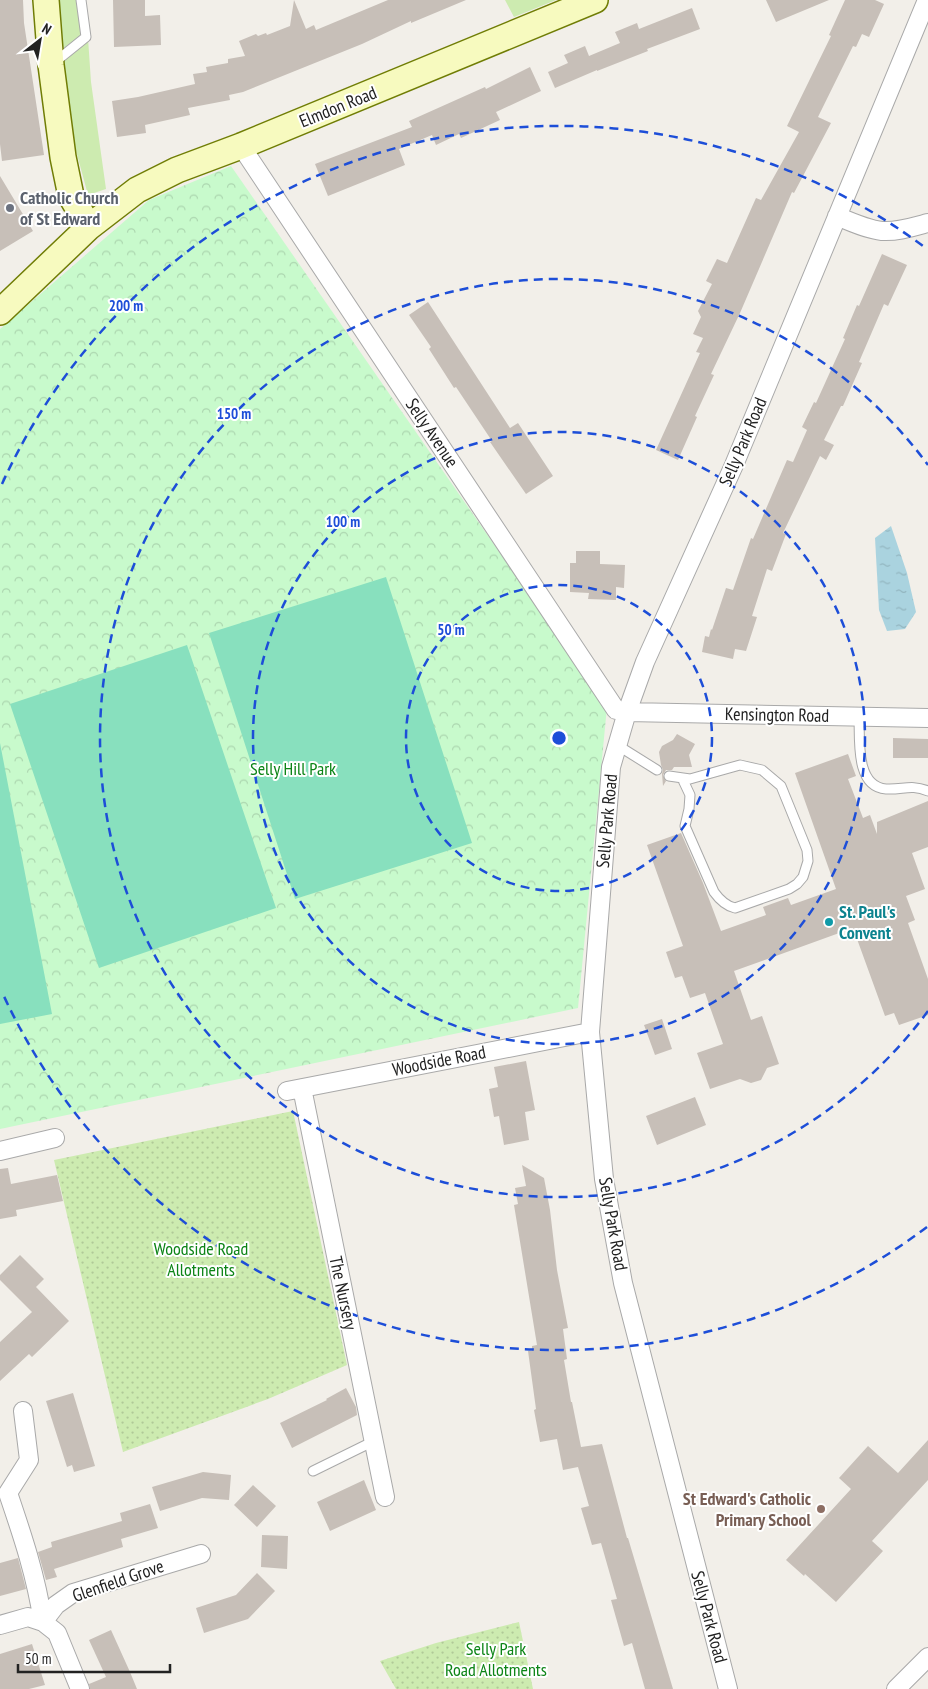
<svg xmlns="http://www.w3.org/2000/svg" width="928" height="1689" font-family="'PT Sans Narrow',sans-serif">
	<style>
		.grass { fill: #cdebb0 }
		.park { fill: url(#park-crowns) }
		.garden { fill: url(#garden-dots) }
		.pitch { fill: #88e0be }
		.water { fill: url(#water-ripples) }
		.building { fill: #c7bfb8 }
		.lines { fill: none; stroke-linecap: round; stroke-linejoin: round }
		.lane-casing { stroke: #a9a9a9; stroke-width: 11 }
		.street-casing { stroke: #a9a9a9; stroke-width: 20 }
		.secondary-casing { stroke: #707d05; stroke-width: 28 }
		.lane { stroke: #fff; stroke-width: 9 }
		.street { stroke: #fff; stroke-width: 18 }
		.secondary { stroke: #f7fabf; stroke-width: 25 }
		.ring { fill: none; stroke: #1d4ed8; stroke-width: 2.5; stroke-dasharray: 9 6 }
		.worship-dot { fill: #6b7280; stroke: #fff; stroke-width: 2 }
		.culture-dot { fill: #0f9aa8; stroke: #fff; stroke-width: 2 }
		.education-dot { fill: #8d6e63; stroke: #fff; stroke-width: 2 }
		.labels { text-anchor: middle; stroke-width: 4; stroke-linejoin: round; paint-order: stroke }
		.street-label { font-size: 18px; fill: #222; stroke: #fff }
		.worship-label { font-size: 18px; font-weight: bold; fill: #5b616d; stroke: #fff; text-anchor: start }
		.park-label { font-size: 18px; fill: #0c8416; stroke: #fff }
		.culture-label { font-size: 18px; font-weight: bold; fill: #0d838f; stroke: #fff; text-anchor: start }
		.education-label { font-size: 18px; font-weight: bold; fill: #785e54; stroke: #fff; text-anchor: end }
		.centre { fill: #1d4ed8; stroke: #fff; stroke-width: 2.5 }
		.ring-label { font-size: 15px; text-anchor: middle; font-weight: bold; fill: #1d4ed8; stroke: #fff; stroke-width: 4; stroke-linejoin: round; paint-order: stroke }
	</style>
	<defs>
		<pattern id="park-crowns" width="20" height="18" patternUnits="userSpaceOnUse" patternTransform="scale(1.25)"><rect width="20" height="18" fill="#c8facc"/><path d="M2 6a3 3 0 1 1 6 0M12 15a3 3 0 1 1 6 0" fill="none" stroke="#acd6af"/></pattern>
		<pattern id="garden-dots" width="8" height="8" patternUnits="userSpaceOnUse" patternTransform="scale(1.25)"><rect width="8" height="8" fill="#cdebb0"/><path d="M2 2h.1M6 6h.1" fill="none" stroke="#b0c997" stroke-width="1.8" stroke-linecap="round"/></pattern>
		<pattern id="water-ripples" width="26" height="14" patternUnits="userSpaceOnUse" patternTransform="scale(1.25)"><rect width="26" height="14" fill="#aad3df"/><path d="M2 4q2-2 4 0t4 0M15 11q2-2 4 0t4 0" fill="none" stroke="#92b5bf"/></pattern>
	</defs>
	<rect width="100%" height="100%" fill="#f2efe9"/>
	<!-- grass -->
	<path class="grass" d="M48 0H79L84 36 52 62Z
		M505 0H556L514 17Z
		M88 38 91 82 106 189 88 195 53 66Z"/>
	<!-- park -->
	<path class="park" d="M231 166 607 707 578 1008 0 1129V329L149 200Z"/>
	<!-- garden -->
	<path class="garden" d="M293 1111 347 1365 268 1399 123 1452 54 1160Z
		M519 1622 533 1689H396L380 1661 436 1643Z"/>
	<!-- pitch -->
	<path class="pitch" d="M386 577 472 843 295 899 209 633Z
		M187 645 276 908 99 968 10 704Z
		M0 743 52 1014 0 1024Z"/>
	<!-- water -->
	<path class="water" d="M891 526 907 573 916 612 905 629 887 631 879 610 875 538Z"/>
	<!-- building -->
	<path class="building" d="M0 0H23L24 23 44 155 2 161 0 144Z
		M113 0H145V16L160 15 161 45 114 47Z
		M294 0 306 29 314 25 316 30 388 0H466L411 23V21L362 44 243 92 229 95 230 100 188 108 190 115 145 125 146 133 117 137 112 101 138 97 195 84 193 74 207 72 206 67 228 63V59L245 56 239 41 256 34 258 36 266 33 267 35 290 26Z
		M766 0H829L776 22Z
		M845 0H875L884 4 869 37 862 34 856 47 853 46 818 117 831 123 794 193 792 192 740 313 711 374 714 375 695 416 697 417 678 460 656 450 700 353 696 352 703 338 693 334 701 317 698 311 712 284 706 281 717 259 727 263 756 198 761 200 799 132 787 126 831 36 829 35Z
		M692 8 700 29 647 49 648 51 597 71V70L555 88 548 72 568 63 564 55 585 46 589 56 620 43 615 32 637 23 639 29Z
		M530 67 541 91 496 112 500 120 461 138 459 134 436 145 432 135 399 149 405 165 328 196 315 164 412 127 409 121 485 87 486 89Z
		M0 176 33 231 0 251Z
		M882 254 907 265 888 306 884 304 859 362 862 363 843 406H841L824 440 834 445 826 460 820 456 783 533 786 534 772 571 767 569 752 616 757 617 746 651 735 649 733 659 702 652 705 636 709 637 711 629 712 630 726 588 733 590 751 538 753 539 787 460 793 462 807 430 802 427 814 402 816 403 845 339 843 338 857 305 859 306Z
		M428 302 510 428 518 423 553 476 526 494 490 442 492 441 456 387 454 388 429 349 431 347 409 315Z
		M576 551H600V564L625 565 624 588 616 587V600L588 599 589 593 570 592V563H576Z
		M677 734 695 744 689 755 692 767H674L672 770H666L663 775 666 781 663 786 662 774 663 770 661 765 659 752 662 746 673 740Z
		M893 738 928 739V758H893Z
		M848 754 856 776 848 779 863 818 870 815 877 834V822L928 801V847L912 853 925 889 906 896 915 920 908 923 928 979V1015L899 1025 894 1013 885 1016 853 928 734 971 751 1020 762 1016 779 1064 767 1068 761 1080 751 1083 740 1079 710 1089 697 1053 723 1044 705 993 690 998 682 976 675 978 666 952 683 946 647 845 681 833 703 883 721 931 766 915 763 907 788 898 791 905 836 889 795 773Z
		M662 1019 672 1049 655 1055 644 1025Z
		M526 1061 535 1110 525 1112 529 1140 504 1145 499 1116 494 1117 489 1089 498 1087 494 1067Z
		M695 1097 706 1125 657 1145 646 1116Z
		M522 1165 544 1178 550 1210 557 1270 568 1328 563 1329 567 1359 564 1360 571 1402H572L581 1447 602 1444 627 1538H628L673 1689H645L632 1643 624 1646 611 1600 617 1599 601 1543 592 1545 581 1508 589 1506 578 1467 563 1470 557 1439 540 1442 534 1410 536 1409 528 1351H532V1346L537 1345 514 1205 518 1204 515 1188 526 1186Z
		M8 1168 11 1184 57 1175 63 1201 16 1210 17 1216 0 1219V1169Z
		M20 1255 44 1279 36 1287 69 1321 32 1357 29 1354 0 1381V1342L32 1312 0 1280V1275Z
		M346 1388 356 1407 357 1415 292 1448 280 1423 327 1400 326 1399Z
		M73 1393 95 1466 74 1472 72 1465 67 1467 46 1401Z
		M928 1440V1480L872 1541 883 1551 836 1602 805 1574 804 1576 786 1560 851 1489 839 1478 868 1446 898 1473Z
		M203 1472 231 1475 229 1500 202 1498 160 1511 152 1487Z
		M364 1480 376 1510 330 1531 317 1502Z
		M253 1485 276 1506 257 1527 234 1505Z
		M150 1504 158 1528 121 1539 123 1547 54 1569 57 1577 46 1580 38 1552 52 1547 51 1542 122 1521 120 1513Z
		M262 1535 288 1536 287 1569 261 1567Z
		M18 1558 26 1589 0 1596V1563Z
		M257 1573 275 1591 248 1619 204 1633 196 1608 236 1595Z
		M111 1630 130 1672 137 1689H90L89 1684 106 1677 89 1640Z
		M32 1644 45 1685 29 1689H0V1654Z"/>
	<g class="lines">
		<!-- lane casing -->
		<g class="lane-casing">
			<path id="lane" d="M55 62 86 37 81 0
				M859 717C860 739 855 787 886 789 903 790 911 784 928 791
				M617 745 657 770
				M669 776 690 779 740 765 762 770 781 786 807 850 808 861 803 877 797 884 789 889 735 908C726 906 719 899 714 892L685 826 689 809 690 795 682 778
				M313 1471 374 1441"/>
		</g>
		<!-- street casing -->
		<g class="street-casing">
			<path id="street" d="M241 146 616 710 627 712 928 718
				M837 216C851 222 866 229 882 231 897 232 913 227 928 223
				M302 1088 385 1497
				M287 1091 590 1032
				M0 1151 55 1138
				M23 1411 29 1460 8 1493C23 1537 36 1576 43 1622
				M43 1622 56 1605 73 1593 201 1554
				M0 1625 28 1617 43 1622 57 1633 80 1689
				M728 1689 623 1283 604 1179 590 1032 611 767 627 712 645 662 734 465 927 0
				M896 1689 928 1657"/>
		</g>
		<!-- secondary casing -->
		<g class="secondary-casing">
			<path id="secondary" d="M46 0 51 65 63 157 71 196 89 227
				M0 312 89 227 137 190 177 170 241 146 595 0"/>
		</g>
		<!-- lane -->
		<use href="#lane" class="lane"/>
		<!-- street -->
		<use href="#street" class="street"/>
		<!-- secondary -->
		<use href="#secondary" class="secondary"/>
	</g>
	<!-- distance rings -->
	<g class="ring">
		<circle cx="559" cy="738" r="153"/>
		<circle cx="559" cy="738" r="306"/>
		<path d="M928 1011A459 459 0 1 1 928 465"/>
		<path d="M927 1227A612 612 0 0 1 2 992M2 484A612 612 0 0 1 927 249"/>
	</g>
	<!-- markers -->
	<circle class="worship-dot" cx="10" cy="208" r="5"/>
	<circle class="culture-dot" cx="829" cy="922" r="5"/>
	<circle class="education-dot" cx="821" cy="1509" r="5"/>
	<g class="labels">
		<!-- street labels -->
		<g class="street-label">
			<text transform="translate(338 107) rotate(-22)" y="6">Elmdon Road</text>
			<text transform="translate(432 433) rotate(56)" y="6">Selly Avenue</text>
			<text transform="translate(743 442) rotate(-67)" y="6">Selly Park Road</text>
			<text transform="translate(777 715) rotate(1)" y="6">Kensington Road</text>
			<text transform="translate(607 821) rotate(-85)" y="6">Selly Park Road</text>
			<text transform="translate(439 1061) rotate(-11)" y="6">Woodside Road</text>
			<text transform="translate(613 1224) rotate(80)" y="6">Selly Park Road</text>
			<text transform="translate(343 1293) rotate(78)" y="6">The Nursery</text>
			<text transform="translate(118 1581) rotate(-19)" y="6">Glenfield Grove</text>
			<text transform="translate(709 1617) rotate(75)" y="6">Selly Park Road</text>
		</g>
		<!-- worship labels -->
		<g class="worship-label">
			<text x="20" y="204">Catholic Church<tspan x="20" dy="21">of St Edward</tspan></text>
		</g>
		<!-- park labels -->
		<g class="park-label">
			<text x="293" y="775">Selly Hill Park</text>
			<text x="201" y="1255">Woodside Road<tspan x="201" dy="21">Allotments</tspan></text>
			<text x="496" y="1655">Selly Park<tspan x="496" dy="21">Road Allotments</tspan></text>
		</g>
		<!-- culture labels -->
		<g class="culture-label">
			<text x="839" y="918">St. Paul's<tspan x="839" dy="21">Convent</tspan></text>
		</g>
		<!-- education labels -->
		<g class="education-label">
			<text x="811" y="1505">St Edward's Catholic<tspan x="811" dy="21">Primary School</tspan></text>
		</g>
	</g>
	<circle cx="559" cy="738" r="8" class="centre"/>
	<g class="ring-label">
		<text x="126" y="311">200 m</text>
		<text x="234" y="419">150 m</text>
		<text x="343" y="527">100 m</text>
		<text x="451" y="635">50 m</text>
	</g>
	<!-- north arrow -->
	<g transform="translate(40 40) rotate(31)" stroke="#ffffff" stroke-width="4" paint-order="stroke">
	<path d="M0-4L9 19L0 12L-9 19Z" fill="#222222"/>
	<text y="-8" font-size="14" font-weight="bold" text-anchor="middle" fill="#222222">N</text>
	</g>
	<!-- scale -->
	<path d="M18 1664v8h152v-8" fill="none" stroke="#222222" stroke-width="2.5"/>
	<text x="25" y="1664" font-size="15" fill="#222222" stroke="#ffffff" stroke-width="4" paint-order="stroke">50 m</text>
</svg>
